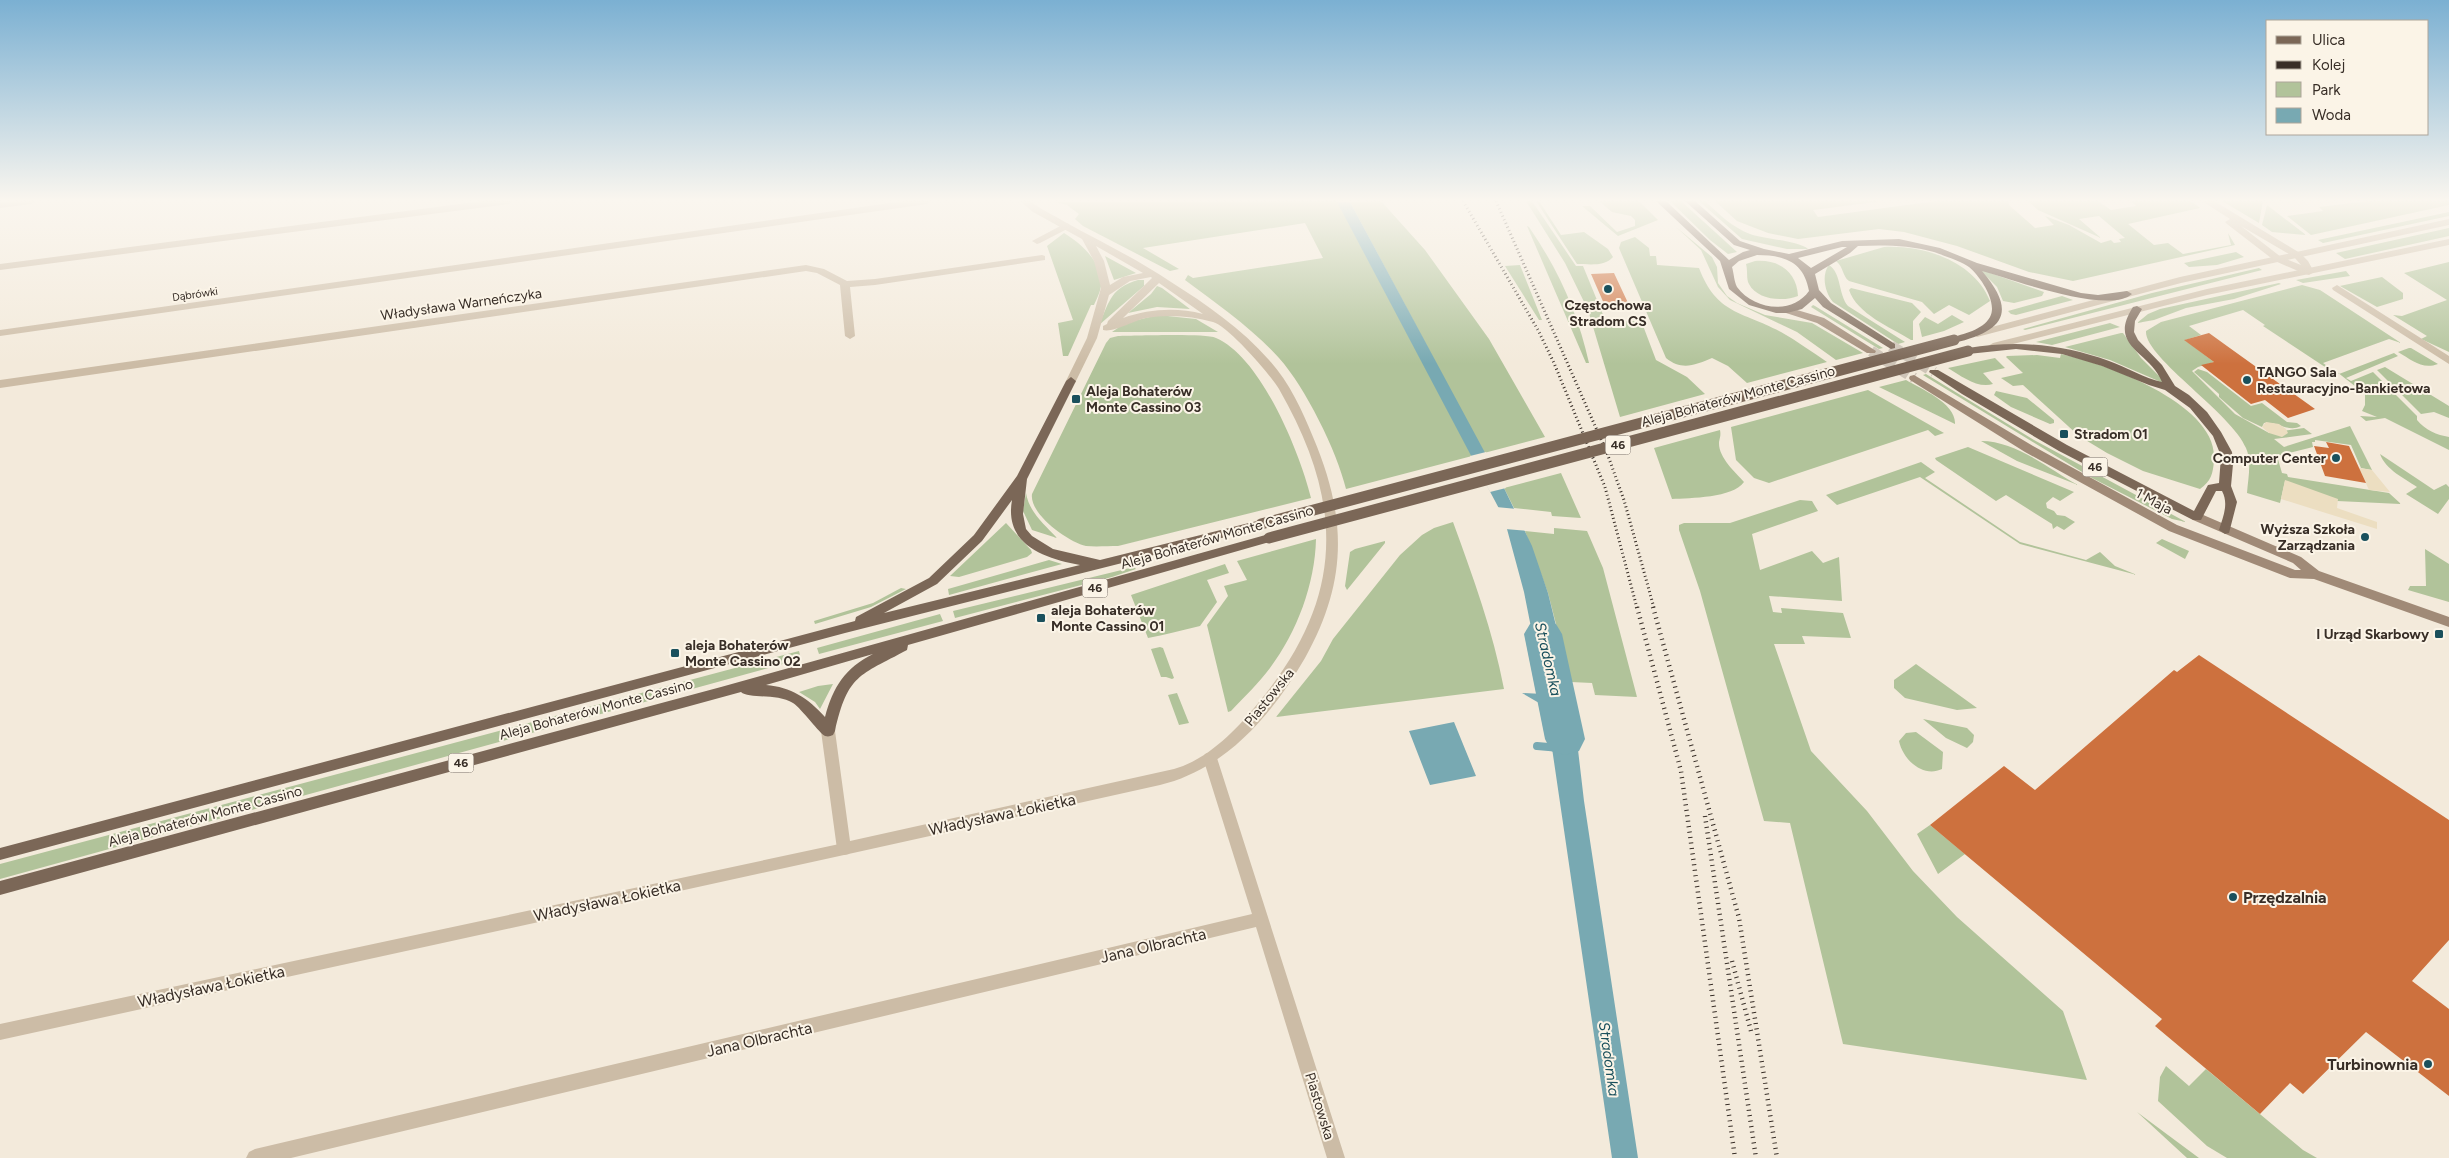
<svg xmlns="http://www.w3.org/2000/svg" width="2449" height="1158" font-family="Figtree,sans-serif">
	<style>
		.green { fill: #b1c39a }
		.plaza { fill: #ecdec1 }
		.water { fill: #78a9b2 }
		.pier { fill: #f3eadb }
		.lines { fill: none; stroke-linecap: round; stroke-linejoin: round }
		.stream { stroke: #78a9b2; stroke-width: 8 }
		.river { fill: #78a9b2; fill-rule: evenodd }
		.building { fill: #cd713e }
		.secondary-tunnel { stroke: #cec4b7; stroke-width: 11; stroke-dasharray: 11 5.5; stroke-linecap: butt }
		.primary-tunnel { stroke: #cec4b7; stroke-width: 11; stroke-dasharray: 11 5.5; stroke-linecap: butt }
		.minor { fill: #ccbca6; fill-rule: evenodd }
		.tertiary { fill: #ccbca6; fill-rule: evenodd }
		.secondary { fill: #a08a77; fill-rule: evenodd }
		.primary { fill: #7b6757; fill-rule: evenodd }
		.rail-far1 { stroke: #382e27; stroke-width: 3; stroke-dasharray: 1 3; stroke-linecap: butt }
		.rail { stroke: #382e27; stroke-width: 4.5; stroke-dasharray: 1 4.5; stroke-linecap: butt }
		.primary-bridge { stroke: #7b6757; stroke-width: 11 }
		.poi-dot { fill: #1a505c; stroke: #fbf4e7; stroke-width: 2 }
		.labels { text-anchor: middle; stroke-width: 4; stroke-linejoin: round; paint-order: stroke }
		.far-street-label { font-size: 11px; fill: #382e27; stroke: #fbf4e7 }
		.shield { fill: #fbf4e7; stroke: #726961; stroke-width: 1 }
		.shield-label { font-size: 12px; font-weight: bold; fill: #382e27 }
		.street-label { font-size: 14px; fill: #382e27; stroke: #fbf4e7 }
		.poi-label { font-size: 14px; font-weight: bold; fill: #382e27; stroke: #fbf4e7; text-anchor: start }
		.water-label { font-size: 15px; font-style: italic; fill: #1a505c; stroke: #fbf4e7 }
		.near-street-label { font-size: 16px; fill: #382e27; stroke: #fbf4e7 }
		.near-poi-label { font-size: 16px; font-weight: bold; fill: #382e27; stroke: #fbf4e7; text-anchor: start }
	</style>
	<rect width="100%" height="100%" fill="#f3eadb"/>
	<!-- green -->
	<path class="green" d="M1337 201 1472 456 1346 489C1337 451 1305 387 1279 358 1252 328 1217 304 1185 280L1188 275 1193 278 1323 258 1305 223 1143 248 1179 269 1170 271 1083 226 1075 219 1079 214 1067 205 1055 202Z
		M1381 201 1425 250 1489 339 1545 437 1484 453 1350 202Z
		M1526 201H1532L1576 266H1583L1606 322 1634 321 1642 323 1656 360 1687 377 1705 394 1620 417 1588 310 1565 263Z
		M1536 201H1539L1561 235 1584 232 1608 249 1613 257C1605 267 1588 264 1577 264Z
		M1599 201H1639L1658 220 1618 236 1582 206H1590L1617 232 1635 226V220L1631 216 1612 212Z
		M1670 201H1681L1737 252 1728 254 1710 240Z
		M1699 201H1705C1720 215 1732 227 1750 234 1764 239 1799 241 1808 249H1787L1742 239Z
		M1715 201H1883L1813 210 1818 217 1936 201H2011L2008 202 2010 206 2035 228 2054 225 2045 216 2069 225 2101 243 2111 240 2114 243 2121 242 2119 239 2125 238 2099 216 2079 219 2101 238 2038 210 2028 201H2098L2111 210 2136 206 2131 201H2191L2200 208 2128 224 2154 245 2168 243 2183 254 2231 245 2228 233 2235 245 2073 281 2029 272 1957 246 1904 232 1879 229 1798 239 1768 233 1737 221Z
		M2222 201H2263L2259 223Z
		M2368 201H2449V205L2311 235 2287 216 2323 211 2319 207Z
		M2267 205 2306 235 2272 232 2262 225Z
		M2449 212V216L2323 243 2318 240Z
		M1527 226 1529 227C1558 269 1578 313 1589 363H1586Z
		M1676 227 1712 257 1717 267 1718 283 1727 296 1737 303 1765 315 1812 323 1863 353 1836 360 1797 332 1730 300 1718 287 1701 250Z
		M2449 228V236L2345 259 2336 253Z
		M1064 233C1082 244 1103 263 1101 286 1100 293 1096 300 1094 305H1091L1068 356H1063L1058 323 1073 320 1047 246Z
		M1635 237 1649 248 1650 256H1656L1657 265 1699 268C1717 315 1742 311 1781 332 1797 341 1812 352 1827 362L1747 383 1728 366 1712 358C1695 365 1682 371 1666 358L1619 248 1621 242Z
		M1884 247C1924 245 1974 261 1990 301L1969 315 1949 305 1934 314 1922 302 1849 281C1842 276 1844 267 1836 261Z
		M2236 252 2244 257 2217 265 2189 267 2184 263Z
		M1105 256 1136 273 1114 280Z
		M1755 261C1779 259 1797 272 1798 296 1784 302 1757 300 1749 284 1746 279 1748 271 1746 264Z
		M2449 262V352L2421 339 2427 336 2393 315 2402 316 2447 300 2404 273Z
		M1520 265 1542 320H1539L1505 266Z
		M1829 265C1842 274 1838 294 1848 306L1905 342 1898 344 1833 302C1825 293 1821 275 1829 265Z
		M2259 268 2262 270 2025 330 2023 329 2152 293Z
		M1979 269 2044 292 2042 296 2014 303 2003 301 1997 287Z
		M2346 271 2350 276 2303 283 2296 280Z
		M2382 277 2403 293V299L2377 307 2340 286 2335 287Z
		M1138 280H1144V286L1099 325C1110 300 1111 288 1138 280Z
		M2279 283 2281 284 2234 299 2186 308 2154 320 2137 323 2148 314 2160 309Z
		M2302 285 2320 290 2401 343 2389 339 2323 363 2330 368 2325 367 2263 326 2265 325 2243 310 2189 326 2201 335 2185 340 2214 362 2198 367 2192 371 2235 414 2269 433 2304 428 2312 434 2274 439 2284 447 2350 426 2372 470 2361 468 2351 445 2315 440V442H2312L2313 447 2277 456 2282 473 2287 474 2288 477 2389 493 2401 504 2337 501 2285 481 2280 503 2247 493C2248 479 2252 461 2246 448 2233 414 2144 357 2146 331L2161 322Z
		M1157 286 1162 288 1190 309 1157 307 1128 313 1151 294Z
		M1851 288 1912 303 1921 312 1913 321V340H1911C1890 327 1857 314 1849 290Z
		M2062 296 2073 300 2016 315 2011 314 2008 311Z
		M1813 305 1815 306 1883 348 1879 349 1811 307Z
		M1158 315 1196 319 1218 332H1112L1125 323Z
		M1952 315 1964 322 1944 331 1922 337 1919 324 1925 317 1938 324Z
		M2110 323 2120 327 2052 345 2036 342Z
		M2121 333H2123L2141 358 2164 381 2163 383 2110 360 2065 347Z
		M1118 336C1136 336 1204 333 1216 338 1261 357 1300 453 1311 498L1118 546C1108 546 1096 547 1086 546 1068 542 1029 514 1032 494L1106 343 1110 338Z
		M2409 348H2411L2438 364C2422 370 2412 360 2398 352Z
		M2394 353 2398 356 2346 378 2351 381 2373 372 2417 416V420C2425 430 2437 435 2449 437V450L2385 418 2366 421 2360 416 2377 417 2362 411 2365 405V394L2337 372 2339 374Z
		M2061 354C2104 363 2219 404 2214 460 2213 474 2211 481 2200 489L2143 471 2107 453 2079 436 2023 385 2013 386 2001 378 2023 373 2006 357 2007 356 2037 355 2060 358Z
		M1995 358 2005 368 1983 373 1993 384C1978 389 1961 376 1948 368Z
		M2385 367 2449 406V418L2434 412 2421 414 2377 370Z
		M2198 369 2207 372 2251 406 2262 403 2287 422 2297 423 2301 426C2288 433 2278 421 2264 423L2262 427 2243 418 2219 397V394L2194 372Z
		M1926 374 2034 440 2186 522 2172 519 2092 478 1923 375Z
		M1906 380C1921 389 1956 403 1955 424L1879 387Z
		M1868 390 1944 433 1935 436 1928 430 1769 483 1754 478 1736 460 1731 427Z
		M1996 391 2027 398 2054 420V423L2050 424 2011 407 1994 395Z
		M1720 430C1721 435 1720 437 1719 442 1718 457 1735 472 1744 482 1733 498 1690 498 1672 499L1654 448Z
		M1981 441C2016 441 2049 469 2078 485L2017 461Z
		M1968 447 2074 492 2060 501 2053 497 2046 503 2047 508 2054 511 2057 515 2065 516 2075 522 2064 530 2057 526 2053 529 2052 524 2006 495 1996 501 1936 460 1935 458Z
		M2380 454 2434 490 2446 484 2449 487V499L2438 514 2406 494 2417 487C2404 478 2386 470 2380 454Z
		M1921 462 1935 472 1925 478 2020 542 2086 560 2100 552 2115 566 2137 575 2020 544 1920 477 1837 505 1826 495Z
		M1561 473 1581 518 1552 516 1551 512 1514 508 1504 488Z
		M1026 493C1029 512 1044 524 1057 538L1032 530 1023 511Z
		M1800 500 1812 501 1818 511 1752 534 1760 570 1812 551 1823 563 1839 557 1842 601 1769 596 1773 612 1782 613 1781 608 1843 613 1851 638 1802 636 1805 644H1774L1811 751 1867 811 1913 871 1957 917 2063 1011 2087 1080 1843 1044 1790 823 1764 821 1700 591 1679 530V525L1684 523H1730Z
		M1453 522C1473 577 1493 631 1504 689L1276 717 1321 661 1333 639 1400 555 1422 535 1434 528Z
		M1006 523 1031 550 1032 553 1027 557 959 577 950 576Z
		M1554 528 1587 531 1603 568 1637 697 1595 695 1592 683 1571 682 1548 593 1525 531 1554 534Z
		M1316 539C1315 584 1297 632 1270 668 1259 683 1244 697 1231 711L1228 712 1207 625 1228 596 1224 586 1247 580 1237 561Z
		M2162 539 2189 551 2185 559 2156 543Z
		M1385 541V543L1347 590 1345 586 1350 552 1355 549Z
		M2425 549 2449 564V602L2408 590 2410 586H2426Z
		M1049 560 1062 564 949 595 948 589Z
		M1225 564 1229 573 1207 580 1217 602 1200 626C1182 630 1164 635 1148 638L1131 595Z
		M1134 567 1136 569 1112 577 955 618 953 611Z
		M901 588 906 589 871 607 815 624 814 621 873 603Z
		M940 614 943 621 819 654 817 648Z
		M1160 647 1163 648 1174 678 1172 679 1166 677H1161L1151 649Z
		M799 651 801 659 0 879V864Z
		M1916 664 1977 708 1957 710 1905 698 1894 688V680Z
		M833 684 820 709 815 702 799 692 818 686Z
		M1177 693 1189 723 1179 725 1168 695Z
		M1923 719 1967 728 1974 735 1973 742 1967 748 1946 738Z
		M1916 732 1943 752 1942 769C1923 778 1903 760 1899 741L1906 733Z
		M1930 825 1965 854 1938 874 1917 834Z
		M2166 1066 2189 1086 2206 1069 2303 1150 2317 1158H2227L2207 1146 2158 1101 2160 1077Z
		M2137 1112 2199 1158H2187Z"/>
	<!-- plaza -->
	<path class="plaza" d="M2266 422 2279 424 2286 429 2288 433 2282 437 2269 433 2262 427Z
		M2359 468 2372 470 2390 492 2369 490Z
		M2285 480 2338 499 2337 508 2377 522V529L2281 499Z"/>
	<!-- water -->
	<path class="water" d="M1337 202H1350L1504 488 1532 546 1548 593 1570 683H1542L1524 592 1504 518Z
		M1543 689 1571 690 1584 801 1638 1158H1612L1546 707 1522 693 1543 694Z
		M1454 722 1476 776 1430 785 1409 731Z"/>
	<!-- pier -->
	<path class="pier" d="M1486 452 1497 469 1506 488 1490 492 1470 456Z
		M1496 507 1517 509 1528 531 1505 529Z"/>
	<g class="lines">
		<!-- stream -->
		<path class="stream" d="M1537 746 1560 748"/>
		<!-- river -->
		<path class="river" d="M1543 620 1556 624 1562 634 1585 739 1579 751 1565 755 1551 751 1545 739 1524 634 1530 624Z"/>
	</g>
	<!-- building -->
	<path class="building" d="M1614 273 1621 288 1629 305 1605 306 1591 274Z
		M2209 333 2227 346 2315 409 2288 418 2265 400 2251 404 2201 365 2214 362 2184 340Z
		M2326 442 2349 446 2366 483 2325 476 2314 446 2329 448Z
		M2199 655 2449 820V940L2412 981 2449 1009V1096L2366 1032 2303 1094 2290 1083 2260 1114 2155 1026 2162 1019 1930 825 2004 766 2035 790 2174 670 2177 672Z"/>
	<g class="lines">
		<!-- secondary-tunnel -->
		<path class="secondary-tunnel" d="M1871 351 1914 378"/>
		<!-- primary-tunnel -->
		<path class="primary-tunnel" d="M1891 346 1934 372"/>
		<!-- minor -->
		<path class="minor" d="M35 201 31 204 0 208V202Z
			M483 201H513L509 204 0 270V264Z
			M904 201H931L927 204 0 336V330Z
			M2202 201H2214L2300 253 2308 261 2314 272 2309 275 2305 274 2275 261 2227 224 2225 222 2230 219ZM2241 226 2294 257 2301 265 2281 257Z
			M1066 223 1069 224V228L1040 243 1037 244 1032 241Z
			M1042 255 1045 256V260L875 285 850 287 855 336 850 339 845 336 840 285 817 273 806 271 0 388V380L806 265 824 269 847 281 875 279Z
			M2337 285 2449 356V364L2333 290 2332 288Z
			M1210 752 1215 754 1217 758 1345 1158H1327L1256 927 291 1158H246L249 1152 255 1149 1252 914 1203 758 1205 754Z
			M844 843 849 844 851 849 849 854 844 855 0 1040V1024Z"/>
		<!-- tertiary -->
		<path class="tertiary" d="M1020 201H1030C1041 210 1054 215 1065 222 1101 242 1137 259 1171 282 1206 304 1242 329 1269 360 1289 382 1302 410 1313 437 1347 517 1348 581 1305 658 1272 715 1226 769 1160 785L844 855 839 854 837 849 821 731 823 727 828 725 833 727 835 731 850 841 1174 769C1209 759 1237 729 1259 702 1345 598 1345 504 1279 389 1270 374 1228 326 1213 322 1192 316 1168 314 1146 318 1135 320 1113 333 1103 330V326L1107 324 1108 321 1152 278 1151 277 1130 281 1109 295 1097 338 1075 383H1067L1066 381 1087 338 1101 288 1094 261 1082 239 1033 212ZM1096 246 1143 273 1123 277 1110 285 1104 261ZM1159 283 1203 314C1176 307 1149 309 1123 318Z
			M2449 219V225L2181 283 1977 337 1972 334 1973 332 2180 277Z
			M2449 239V245L2207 295 1993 349 1988 346 1993 343 2207 289Z"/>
		<!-- secondary -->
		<path class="secondary" d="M1787 307 1824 318 1876 351 1875 353H1867L1817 323 1783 312V308Z
			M1914 375 2033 446 2177 525 2295 570H2301L2293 563 2193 520 2191 517 2193 514H2201L2301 557 2319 571 2449 617V627L2314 579 2290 578 2169 531 2025 452 1910 380 1909 378 1910 376Z"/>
		<!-- primary -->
		<path class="primary" d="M1656 201H1666L1729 260 1743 252 1750 250 1734 245 1685 201H1695L1740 241 1764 249 1789 254 1842 241 1899 239 1940 248 1977 263 2081 293 2098 295 2127 291 2132 294C2109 315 2011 279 1982 271 2018 313 2003 331 1954 343L1949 340 1950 338C1963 334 1983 330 1990 317 1998 302 1980 276 1969 267 1963 262 1942 255 1934 252 1908 245 1884 245 1858 246L1850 253 1815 274 1819 290 1831 303 1895 344V348L1891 349 1823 307 1815 298 1802 309 1787 313H1776L1749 305 1729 289 1720 261ZM1842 247H1847L1811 268 1798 258ZM1757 255C1785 255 1804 262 1809 291 1792 315 1754 310 1737 287 1734 281 1734 274 1732 267L1739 261Z
			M2137 306 2142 309 2135 321 2134 332 2138 340 2162 365 2175 386 2189 395 2207 412 2221 432 2232 452 2233 464 2231 486 2237 502 2229 533 2225 534 2219 530C2223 517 2229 504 2222 491H2216L2201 520H2193L2059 451 1962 394 1929 372 1930 370H1938L2067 445 2194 511 2208 485 2219 483 2221 456 2213 436 2190 408 2165 390 2149 385 2102 366 2062 354 2016 349 1968 354 1963 351 1968 348C2017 340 2062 344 2109 361 2126 367 2144 378 2162 382 2150 351 2107 347 2133 307Z
			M1071 377 1076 381 1027 479 1023 514 1026 529 1032 536 1053 549 1100 560 1261 520 1265 521 1267 524 1265 527 845 633 0 860V848L855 621 856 617 929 578 974 535 1017 476 1066 381ZM1012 500C1004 545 1044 558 1080 565L884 613 937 584 982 541Z
			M1269 534 1275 538 1273 541 908 645 907 650C859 676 848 674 835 731L833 735C830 736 829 737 825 736 820 734 802 709 793 703 777 693 748 699 741 692L0 895V881L721 687ZM873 654C845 668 833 687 825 717 808 698 791 687 766 685Z"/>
		<!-- rail-far1 -->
		<path class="rail-far1" d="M1463 201 1538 330 1554 363 1605 487 1637 608
			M1496 201 1607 453 1624 500 1654 608"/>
		<!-- rail -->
		<path class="rail" d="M1637 607 1681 771 1735 1158
			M1653 607 1739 918 1777 1158
			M1705 816 1756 1158
			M1732 961 1751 1031"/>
		<!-- primary-bridge -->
		<path class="primary-bridge" d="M1261 524 1954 340
			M1269 538 1968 351"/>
	</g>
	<!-- sky -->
	<linearGradient id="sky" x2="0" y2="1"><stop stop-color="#7bb0d2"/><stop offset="0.55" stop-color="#faf6ef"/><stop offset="1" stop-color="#faf6ef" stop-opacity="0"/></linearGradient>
	<rect width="2449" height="364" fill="url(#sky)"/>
	<!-- markers -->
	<g class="poi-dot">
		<circle cx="1608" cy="289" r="5"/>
		<circle cx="2247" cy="380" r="5"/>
		<rect x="1071" y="394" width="10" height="10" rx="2.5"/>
		<rect x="2059" y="429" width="10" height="10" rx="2.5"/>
		<circle cx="2336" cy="458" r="5"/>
		<circle cx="2365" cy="537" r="5"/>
		<rect x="1036" y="613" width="10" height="10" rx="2.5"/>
		<rect x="2434" y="629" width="10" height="10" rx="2.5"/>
		<rect x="670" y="648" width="10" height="10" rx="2.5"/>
		<circle cx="2233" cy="897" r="5"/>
		<circle cx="2428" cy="1064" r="5"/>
	</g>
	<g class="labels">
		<!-- far-street labels -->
		<g class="far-street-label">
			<text transform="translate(195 294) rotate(-8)" y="4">Dąbrówki</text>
		</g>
		<!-- shield labels -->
		<g class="shield">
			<rect x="1605.5" y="435.5" width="25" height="19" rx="4"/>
			<rect x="2082.5" y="457.5" width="25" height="19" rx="4"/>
			<rect x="1082.5" y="578.5" width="25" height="19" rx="4"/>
			<rect x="448.5" y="753.5" width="25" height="19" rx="4"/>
		</g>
		<g class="shield-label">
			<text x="1618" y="449">46</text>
			<text x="2095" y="471">46</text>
			<text x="1095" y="592">46</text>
			<text x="461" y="767">46</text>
		</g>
		<!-- street labels -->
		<g class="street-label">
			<text transform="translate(461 304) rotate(-8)" y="5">Władysława Warneńczyka</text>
			<text transform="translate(1738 396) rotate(-15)" y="5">Aleja Bohaterów Monte Cassino</text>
			<text transform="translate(2154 501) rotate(28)" y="5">1 Maja</text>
			<text transform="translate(1217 537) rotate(-16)" y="5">Aleja Bohaterów Monte Cassino</text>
			<text transform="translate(1269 697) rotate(-51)" y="5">Piastowska</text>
			<text transform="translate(596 709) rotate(-15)" y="5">Aleja Bohaterów Monte Cassino</text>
			<text transform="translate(205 816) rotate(-15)" y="5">Aleja Bohaterów Monte Cassino</text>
			<text transform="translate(1320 1106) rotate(73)" y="5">Piastowska</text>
		</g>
		<!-- poi labels -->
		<g class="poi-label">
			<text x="1608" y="310" text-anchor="middle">Częstochowa<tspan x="1608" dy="16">Stradom CS</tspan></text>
			<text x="2257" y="377">TANGO Sala<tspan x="2257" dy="16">Restauracyjno-Bankietowa</tspan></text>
			<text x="1086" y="396">Aleja Bohaterów<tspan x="1086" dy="16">Monte Cassino 03</tspan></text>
			<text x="2074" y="439">Stradom 01</text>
			<text x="2326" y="463" text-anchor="end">Computer Center</text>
			<text x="2355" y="534" text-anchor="end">Wyższa Szkoła<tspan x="2355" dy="16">Zarządzania</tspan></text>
			<text x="1051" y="615">aleja Bohaterów<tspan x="1051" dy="16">Monte Cassino 01</tspan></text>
			<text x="2429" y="639" text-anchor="end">I Urząd Skarbowy</text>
			<text x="685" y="650">aleja Bohaterów<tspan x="685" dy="16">Monte Cassino 02</tspan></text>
		</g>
		<!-- water labels -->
		<g class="water-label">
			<text transform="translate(1548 659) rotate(77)" y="5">Stradomka</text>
			<text transform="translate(1609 1059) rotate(82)" y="5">Stradomka</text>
		</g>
		<!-- near-street labels -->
		<g class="near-street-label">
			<text transform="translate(1002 814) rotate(-12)" y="6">Władysława Łokietka</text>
			<text transform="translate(607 900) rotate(-12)" y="6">Władysława Łokietka</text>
			<text transform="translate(1153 945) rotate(-13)" y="6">Jana Olbrachta</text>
			<text transform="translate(211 986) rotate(-12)" y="6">Władysława Łokietka</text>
			<text transform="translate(759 1039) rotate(-13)" y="6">Jana Olbrachta</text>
		</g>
		<!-- near-poi labels -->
		<g class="near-poi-label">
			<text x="2243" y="903">Przędzalnia</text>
			<text x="2418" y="1070" text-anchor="end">Turbinownia</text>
		</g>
	</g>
	<!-- legend -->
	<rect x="2266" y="20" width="162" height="115" fill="#fbf4e7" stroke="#ada59a"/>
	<rect x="2276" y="36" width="25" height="8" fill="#7b6757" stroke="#ada59a"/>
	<text x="2312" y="45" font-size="15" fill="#382e27">Ulica</text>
	<rect x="2276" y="61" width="25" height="8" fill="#382e27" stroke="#ada59a"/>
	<text x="2312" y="70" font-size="15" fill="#382e27">Kolej</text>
	<rect x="2276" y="82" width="25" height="15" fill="#b1c39a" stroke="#ada59a"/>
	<text x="2312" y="95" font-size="15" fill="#382e27">Park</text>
	<rect x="2276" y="108" width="25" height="15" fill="#78a9b2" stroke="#ada59a"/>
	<text x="2312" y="120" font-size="15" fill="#382e27">Woda</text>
</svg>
